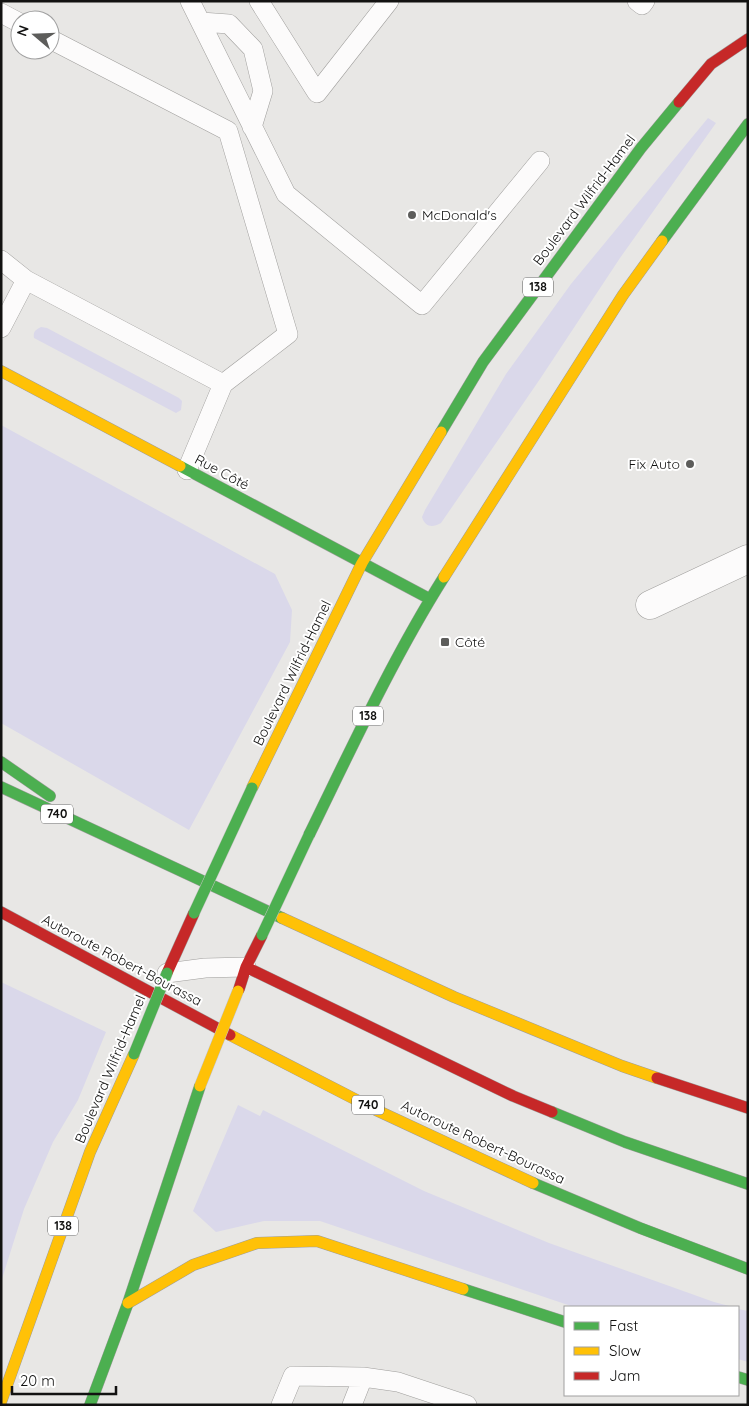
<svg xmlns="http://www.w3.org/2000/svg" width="749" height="1406" font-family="Quicksand,sans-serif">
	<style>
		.green { fill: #dad8ea }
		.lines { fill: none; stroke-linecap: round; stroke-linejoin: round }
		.lane-casing { stroke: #9f9e9c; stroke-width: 20 }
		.street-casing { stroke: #9f9e9c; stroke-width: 29 }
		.fast-casing { stroke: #9f9e9c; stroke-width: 12 }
		.slow-casing { stroke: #9f9e9c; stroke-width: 12 }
		.jam-casing { stroke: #9f9e9c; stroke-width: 12 }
		.lane { stroke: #fcfbfb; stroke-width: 19 }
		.street { stroke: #fcfbfb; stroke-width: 28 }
		.fast { stroke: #4caf50; stroke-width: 11 }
		.slow { stroke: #ffc107; stroke-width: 11 }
		.jam { stroke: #c62828; stroke-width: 11 }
		.fast-bridge-casing { stroke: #c3c2c1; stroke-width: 12; stroke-linecap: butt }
		.slow-bridge-casing { stroke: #c3c2c1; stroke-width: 12; stroke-linecap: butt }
		.fast-bridge { stroke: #4caf50; stroke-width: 11 }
		.slow-bridge { stroke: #ffc107; stroke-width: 11 }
		.poi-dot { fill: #5d5d5b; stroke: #fff; stroke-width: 2 }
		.labels { text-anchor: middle; stroke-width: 4; stroke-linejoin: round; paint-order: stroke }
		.shield { fill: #fff; stroke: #595958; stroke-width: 1 }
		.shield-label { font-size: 12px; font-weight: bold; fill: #121211 }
		.street-label { font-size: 14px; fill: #121211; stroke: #fff }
		.poi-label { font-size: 14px; fill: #121211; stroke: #fff; text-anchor: start }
	</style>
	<rect width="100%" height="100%" fill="#e8e7e5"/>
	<!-- green -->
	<path class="green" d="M708 118 716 123 620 258 540 379 441 523C432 528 425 527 422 517L425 510 506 374 571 284Z
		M41 327 47 328 179 398 182 401 181 410 176 413 34 338C33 332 35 330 41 327Z
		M1 425 275 574 292 610 290 642 189 830 1 723Z
		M1 982 106 1032 78 1100 53 1142 24 1209 1 1282Z
		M238 1105 260 1116 263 1110 424 1191 549 1243 714 1302 733 1307H574L320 1221H264L216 1232 193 1211Z
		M738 1309 748 1311V1362L738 1359Z"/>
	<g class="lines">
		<!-- lane casing -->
		<g class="lane-casing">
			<path id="lane" d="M190 1 286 194 422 305 540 161
				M259 1 317 93 389 1
				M637 1 642 5 645 1
				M1 13 20 23
				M201 22 229 24 253 49 263 91 252 127
				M50 39 228 131 288 334 223 384 187 470
				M1 260 26 280 223 384
				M1 328 26 280
				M167 973 205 968 246 967
				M281 1405 293 1376 363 1377
				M352 1405 363 1377 398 1382 467 1405"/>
		</g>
		<!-- street casing -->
		<g class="street-casing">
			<path id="street" d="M650 605 748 559"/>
		</g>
		<!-- fast casing -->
		<g class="fast-casing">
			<path id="fast" d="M662 241 748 124
				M441 432 483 362 641 148 679 102
				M180 466 430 599
				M1 762 50 796
				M1 787 282 918
				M309 835C351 749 393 658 444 577
				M552 1112 625 1142 748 1184
				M533 1183 640 1228 748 1269
				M463 1289 565 1322
				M738 1377 748 1380
				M90 1405 128 1303 200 1086"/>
		</g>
		<!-- slow casing -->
		<g class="slow-casing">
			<path id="slow" d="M1 371 180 466
				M444 577 623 295 662 241
				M252 788 362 563 441 432
				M282 918 454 997 622 1066 657 1078
				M230 1035 376 1110 533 1183
				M128 1303 193 1265 257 1243 317 1241 463 1289
				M1 1402 90 1152 134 1054"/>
		</g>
		<!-- jam casing -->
		<g class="jam-casing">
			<path id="jam" d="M679 102 711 64 748 39
				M1 912 230 1035
				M246 967 513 1096 552 1112
				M167 973 194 913
				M239 989 246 967 262 935
				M657 1078 748 1108"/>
		</g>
		<!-- lane -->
		<use href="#lane" class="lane"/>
		<!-- street -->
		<use href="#street" class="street"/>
		<!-- fast -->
		<use href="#fast" class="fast"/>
		<!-- slow -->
		<use href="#slow" class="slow"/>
		<!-- jam -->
		<use href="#jam" class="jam"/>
		<!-- fast-bridge casing -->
		<g class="fast-bridge-casing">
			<path id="fast-bridge" d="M194 913 252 788
				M262 935 309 835
				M134 1054 167 973"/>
		</g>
		<!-- slow-bridge casing -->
		<g class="slow-bridge-casing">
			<path id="slow-bridge" d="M200 1086 238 991"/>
		</g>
		<!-- fast-bridge -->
		<use href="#fast-bridge" class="fast-bridge"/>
		<!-- slow-bridge -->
		<use href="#slow-bridge" class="slow-bridge"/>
	</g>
	<!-- markers -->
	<g class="poi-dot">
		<circle cx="412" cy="215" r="5"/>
		<circle cx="690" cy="464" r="5"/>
		<rect x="440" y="637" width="10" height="10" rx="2.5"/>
	</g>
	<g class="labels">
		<!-- shield labels -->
		<g class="shield">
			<rect x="523" y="277.5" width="30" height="19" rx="4"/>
			<rect x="353" y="706.5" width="30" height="19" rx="4"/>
			<rect x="41" y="804.5" width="32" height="19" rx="4"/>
			<rect x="352" y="1095.5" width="32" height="19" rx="4"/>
			<rect x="48" y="1216.5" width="30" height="19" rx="4"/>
		</g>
		<g class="shield-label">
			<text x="538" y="291">138</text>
			<text x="368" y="720">138</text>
			<text x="57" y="818">740</text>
			<text x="368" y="1109">740</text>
			<text x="63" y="1230">138</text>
		</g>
		<!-- street labels -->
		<g class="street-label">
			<text transform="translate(584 200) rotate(-53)" y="5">Boulevard Wilfrid-Hamel</text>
			<text transform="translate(222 472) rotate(28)" y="5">Rue Côté</text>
			<text transform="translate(292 673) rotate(-64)" y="5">Boulevard Wilfrid-Hamel</text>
			<text transform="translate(122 960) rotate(28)" y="5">Autoroute Robert-Bourassa</text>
			<text transform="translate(110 1069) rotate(-67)" y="5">Boulevard Wilfrid-Hamel</text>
			<text transform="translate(483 1142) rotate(25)" y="5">Autoroute Robert-Bourassa</text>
		</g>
		<!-- poi labels -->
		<g class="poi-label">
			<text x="422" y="220">McDonald's</text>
			<text x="680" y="469" text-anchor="end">Fix Auto</text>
			<text x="455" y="647">Côté</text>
		</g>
	</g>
	<!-- border -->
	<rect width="749" height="1406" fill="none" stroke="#121211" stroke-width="5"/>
	<!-- legend -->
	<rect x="564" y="1306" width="175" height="90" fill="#ffffff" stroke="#a0a0a0"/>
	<rect x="574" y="1322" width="25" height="8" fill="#4caf50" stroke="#a0a0a0"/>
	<text x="609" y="1331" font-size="15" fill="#121211">Fast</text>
	<rect x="574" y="1347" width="25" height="8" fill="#ffc107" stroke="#a0a0a0"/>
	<text x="609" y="1356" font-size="15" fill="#121211">Slow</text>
	<rect x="574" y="1372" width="25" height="8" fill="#c62828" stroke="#a0a0a0"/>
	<text x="609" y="1381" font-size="15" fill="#121211">Jam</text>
	<!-- north arrow -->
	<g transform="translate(35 35) rotate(289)"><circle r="24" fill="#ffffff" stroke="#a0a0a0"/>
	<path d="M0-4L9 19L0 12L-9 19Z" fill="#5d5d5b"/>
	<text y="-8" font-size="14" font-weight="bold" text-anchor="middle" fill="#121211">N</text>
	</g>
	<!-- scale -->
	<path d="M12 1386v8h104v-8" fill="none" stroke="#121211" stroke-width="2.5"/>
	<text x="20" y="1386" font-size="15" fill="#121211" stroke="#ffffff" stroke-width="4" paint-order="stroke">20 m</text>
</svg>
